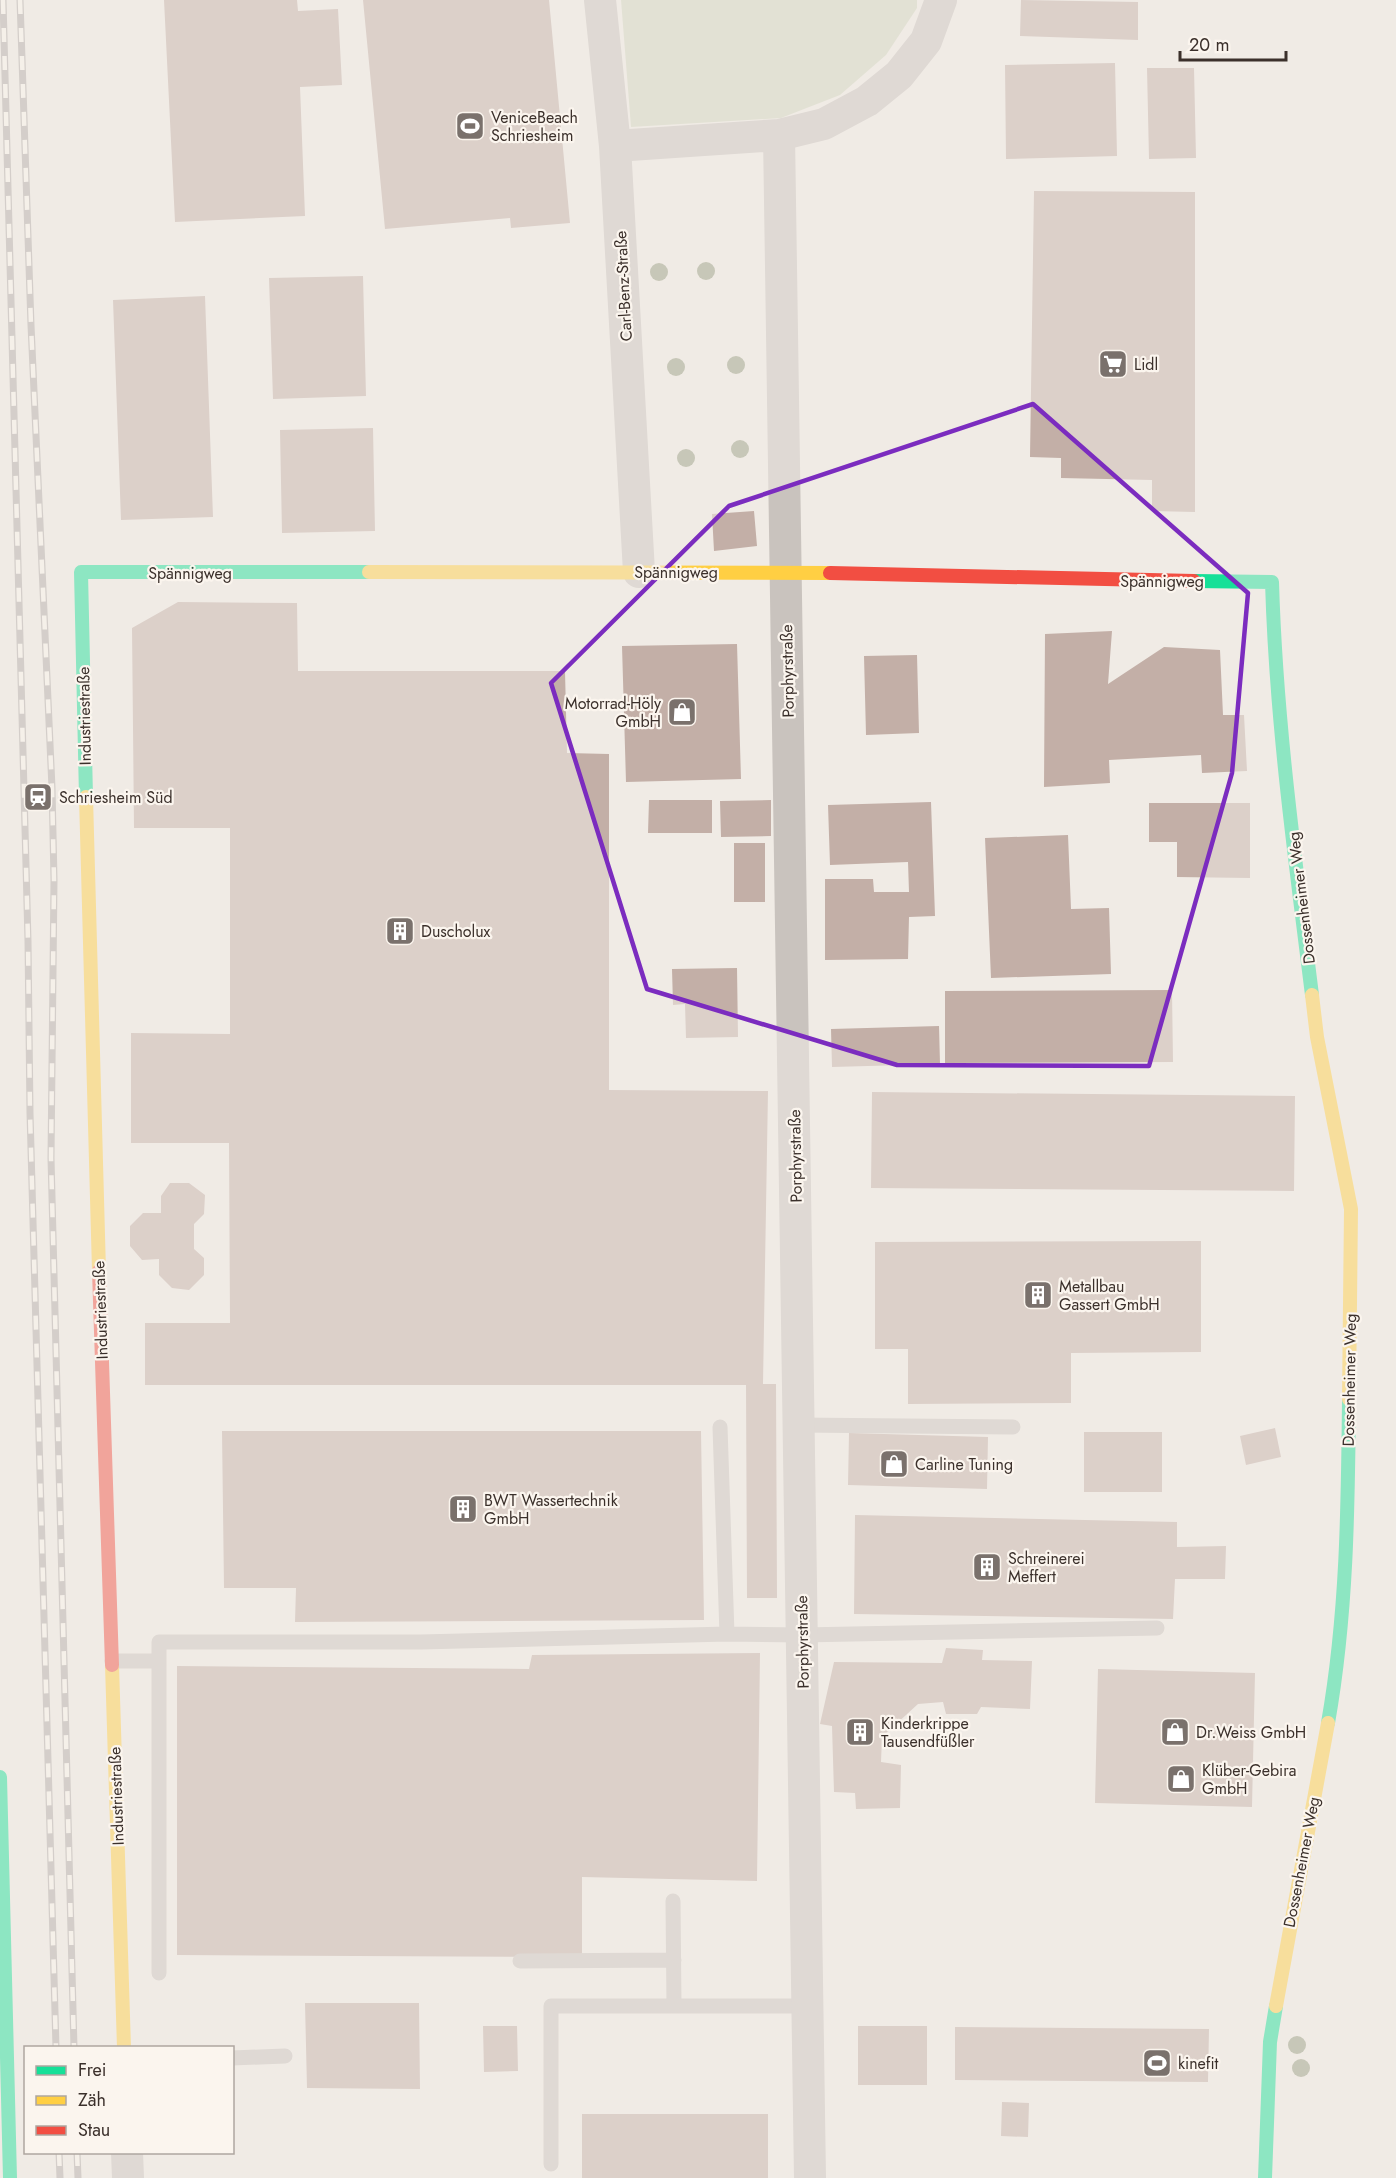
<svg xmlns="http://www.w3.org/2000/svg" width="1396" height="2178" font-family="Jost,sans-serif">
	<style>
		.green { fill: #d1d6bf }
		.building { fill: #c3afa7 }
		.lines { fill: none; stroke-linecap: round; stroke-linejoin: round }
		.lane { stroke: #c9c3be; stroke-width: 15 }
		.street { stroke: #c9c3be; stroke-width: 32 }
		.fast { stroke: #16e098; stroke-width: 14 }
		.slow { stroke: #ffcf43; stroke-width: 14 }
		.jam { stroke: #f24e42; stroke-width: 14 }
		.rail-casing { stroke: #b1aca8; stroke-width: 7 }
		.rail { stroke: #fbf5ee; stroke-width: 4.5; stroke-dasharray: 14; stroke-linecap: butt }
		.tree { fill: #959b80 }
		.marked { fill: none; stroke: #7b2cbf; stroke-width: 4.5; stroke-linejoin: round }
		.labels { text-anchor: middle; stroke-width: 4.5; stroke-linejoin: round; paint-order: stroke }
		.poi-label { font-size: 16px; fill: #3b302b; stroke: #fbf5ee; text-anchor: start }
		.street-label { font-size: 16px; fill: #3b302b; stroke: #fbf5ee }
	</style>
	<rect width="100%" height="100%" fill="#f0ebe5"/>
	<!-- green -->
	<path class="green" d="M621 0H917V8L886 55 840 95 781 118 631 127Z"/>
	<!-- building -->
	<path class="building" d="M164 0H297L298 11 338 9 342 85 300 87 305 216 175 222Z
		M363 0H549L570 223 511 228 510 218 385 229Z
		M1021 0 1138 2V40L1020 36Z
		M1115 63 1117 156 1006 159 1005 65Z
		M1147 68H1194L1196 158 1149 159Z
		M1034 191 1195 192V512L1152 511V480L1061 478V458L1030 457Z
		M363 276 366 396 273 399 269 278Z
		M205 296 213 517 121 520 113 300Z
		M373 428 375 531 282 533 280 430Z
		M754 511 757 546 714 551 712 514Z
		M178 602 297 603 298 671H565L567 753 609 754V1090L768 1091 763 1384H776L777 1598H747L746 1385H145V1323H230L229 1143H131V1033L230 1034V828H134L132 628Z
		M1112 631 1108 684 1164 647 1220 650 1223 715H1244L1247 771 1202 773 1201 755 1109 760 1110 783 1044 787 1045 634Z
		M737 644 741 779 626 782 622 646Z
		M917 655 919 733 866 735 864 656Z
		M649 800H712V833H648Z
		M771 800V836L721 837 720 801Z
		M931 802 935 916 909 917 908 959 825 960V879H873L874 892H909L908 862 830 865 828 805Z
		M1149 803H1250V878L1177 877V842H1149Z
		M1068 835 1071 909 1109 908 1111 974 991 978 985 838Z
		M734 843H765V902H734Z
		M737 968 738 1037 686 1038 685 1004 673 1005 672 969Z
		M1172 990 1173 1062 945 1063V991Z
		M939 1026 940 1064 832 1067 831 1029Z
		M872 1092 1295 1096 1294 1191 871 1188Z
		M170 1183H189L205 1195 204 1214 194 1224V1249L204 1258V1275L189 1290 172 1288 159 1275V1259L142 1260 130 1246V1226L143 1213H161V1196Z
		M1201 1241V1352L1071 1353V1403L908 1404V1349H875V1242Z
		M1275 1428 1281 1457 1246 1465 1240 1436Z
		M222 1431H701L704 1620 295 1622 296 1588H224Z
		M1084 1432H1162V1492H1084Z
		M849 1433 988 1437 987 1489 848 1485Z
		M855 1515 1177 1522V1547L1226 1546 1225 1579H1175L1173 1619 854 1614Z
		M946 1648 983 1650 982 1660 1032 1661 1030 1709 981 1707 977 1714H946L943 1702 918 1704 882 1737 881 1762 901 1765 900 1808 856 1809 855 1793 834 1792 832 1726 820 1724 834 1662 942 1663Z
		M760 1653 757 1881 582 1877V1957L177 1955V1666L529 1669 532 1655Z
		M1098 1669 1255 1673 1252 1807 1095 1803Z
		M305 2003H419L420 2089 307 2088Z
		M483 2026H517L518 2071 484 2072Z
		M858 2026H927V2085H858Z
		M955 2027 1209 2029 1208 2082 955 2080Z
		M1002 2102 1029 2103 1028 2137 1001 2136Z
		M582 2114H768V2178H582Z"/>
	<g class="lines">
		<!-- lane -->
		<path class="lane" d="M798 1425 1013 1427
			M727 1634 802 1635 1157 1628
			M112 1661H159
			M673 1901 674 2006
			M520 1961 674 1960
			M159 1973V1642H421L727 1634 720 1427
			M232 2058 285 2056
			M551 2164V2006H807"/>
		<!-- street -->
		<path class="street" d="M600 0 615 146 639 572
			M779 135 810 2178
			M615 146 779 135 824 124 867 101 899 75 926 41 941 0
			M127 2152 128 2178"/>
		<!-- fast -->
		<path class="fast" d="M1194 581 1272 582C1276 721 1295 858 1312 995
			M86 797 81 572H369
			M1328 1723C1347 1615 1348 1508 1349 1399
			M0 1777 10 2178
			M1265 2178 1270 2042 1276 2006"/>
		<!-- slow -->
		<path class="slow" d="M369 572 830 573
			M86 797 99 1271
			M1312 995 1317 1037 1351 1209 1349 1399
			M112 1665 124 2048
			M1276 2006 1328 1723"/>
		<!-- jam -->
		<path class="jam" d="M830 573 1194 581
			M99 1271 112 1665"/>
		<!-- rail casing -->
		<g class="rail-casing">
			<path id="rail" d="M3 0 28 941 30 1113 56 2048
				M20 0 31 325 52 788 54 880 51 1158 74 2048
				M59 2152 60 2178
				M77 2152 78 2178"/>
		</g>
		<!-- rail -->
		<use href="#rail" class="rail"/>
	</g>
	<!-- trees -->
	<g class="tree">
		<circle cx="706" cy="271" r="9"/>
		<circle cx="659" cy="272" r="9"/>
		<circle cx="736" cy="365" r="9"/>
		<circle cx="676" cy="367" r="9"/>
		<circle cx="740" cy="449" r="9"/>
		<circle cx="686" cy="458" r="9"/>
		<circle cx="1297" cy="2045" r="9"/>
		<circle cx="1301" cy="2068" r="9"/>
	</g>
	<!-- marked area -->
	<path d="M0 0H1396V2178H0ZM1033 404 1248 593 1232 773 1149 1066 897 1065 647 989 551 683 729 506Z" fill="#f0ebe5" fill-opacity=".55" fill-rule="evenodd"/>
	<path class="marked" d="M1033 404 1248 593 1232 773 1149 1066 897 1065 647 989 551 683 729 506Z"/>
	<!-- icons -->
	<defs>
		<g id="stadium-square" transform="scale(1.5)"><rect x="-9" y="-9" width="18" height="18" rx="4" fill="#7a716c" stroke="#fbf5ee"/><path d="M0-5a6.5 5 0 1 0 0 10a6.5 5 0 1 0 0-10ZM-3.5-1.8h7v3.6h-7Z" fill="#fff"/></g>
		<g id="supermarket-square" transform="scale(1.5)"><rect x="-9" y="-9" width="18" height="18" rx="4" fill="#7a716c" stroke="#fbf5ee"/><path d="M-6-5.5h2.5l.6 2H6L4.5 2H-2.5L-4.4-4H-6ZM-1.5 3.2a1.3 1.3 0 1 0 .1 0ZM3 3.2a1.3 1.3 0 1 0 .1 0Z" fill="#fff"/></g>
		<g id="shop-square" transform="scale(1.5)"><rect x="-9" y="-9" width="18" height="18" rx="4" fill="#7a716c" stroke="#fbf5ee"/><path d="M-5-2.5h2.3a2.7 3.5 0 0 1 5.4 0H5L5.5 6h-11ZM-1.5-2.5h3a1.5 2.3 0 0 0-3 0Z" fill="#fff"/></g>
		<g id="station-square" transform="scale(1.5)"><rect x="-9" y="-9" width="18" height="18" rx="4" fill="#7a716c" stroke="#fbf5ee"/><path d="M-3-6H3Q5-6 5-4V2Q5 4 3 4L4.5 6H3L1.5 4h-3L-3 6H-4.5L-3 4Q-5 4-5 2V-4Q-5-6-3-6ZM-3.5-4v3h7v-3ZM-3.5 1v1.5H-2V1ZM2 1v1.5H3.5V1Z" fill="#fff"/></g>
		<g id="building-square" transform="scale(1.5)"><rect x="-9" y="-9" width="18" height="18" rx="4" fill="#7a716c" stroke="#fbf5ee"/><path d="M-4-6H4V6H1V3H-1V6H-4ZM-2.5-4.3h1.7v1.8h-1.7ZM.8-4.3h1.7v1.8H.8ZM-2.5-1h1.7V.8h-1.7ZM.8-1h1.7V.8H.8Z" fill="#fff"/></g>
	</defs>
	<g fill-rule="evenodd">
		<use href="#stadium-square" x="470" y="126"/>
		<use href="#supermarket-square" x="1113" y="364"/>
		<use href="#shop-square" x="682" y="712"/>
		<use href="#station-square" x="38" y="797"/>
		<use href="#building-square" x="400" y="931"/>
		<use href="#building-square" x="1038" y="1295"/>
		<use href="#shop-square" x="894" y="1464"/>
		<use href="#building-square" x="463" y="1509"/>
		<use href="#building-square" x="987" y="1567"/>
		<use href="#building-square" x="860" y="1732"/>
		<use href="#shop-square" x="1175" y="1732"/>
		<use href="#shop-square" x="1181" y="1779"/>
		<use href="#stadium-square" x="1157" y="2063"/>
	</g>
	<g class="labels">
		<!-- poi labels -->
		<g class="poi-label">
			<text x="491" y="123">VeniceBeach<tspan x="491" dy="18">Schriesheim</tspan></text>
			<text x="1134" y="370">Lidl</text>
			<text x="661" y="709" text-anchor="end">Motorrad-Höly<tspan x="661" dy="18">GmbH</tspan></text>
			<text x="59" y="803">Schriesheim Süd</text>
			<text x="421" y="937">Duscholux</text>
			<text x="1059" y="1292">Metallbau<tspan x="1059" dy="18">Gassert GmbH</tspan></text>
			<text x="915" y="1470">Carline Tuning</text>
			<text x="484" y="1506">BWT Wassertechnik<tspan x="484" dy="18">GmbH</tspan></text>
			<text x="1008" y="1564">Schreinerei<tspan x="1008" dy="18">Meffert</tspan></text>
			<text x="881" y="1729">Kinderkrippe<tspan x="881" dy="18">Tausendfüßler</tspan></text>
			<text x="1196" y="1738">Dr.Weiss GmbH</text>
			<text x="1202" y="1776">Klüber-Gebira<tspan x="1202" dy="18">GmbH</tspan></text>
			<text x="1178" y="2069">kinefit</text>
		</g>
		<!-- street labels -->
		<g class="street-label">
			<text transform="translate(623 286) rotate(-93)" y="6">Carl-Benz-Straße</text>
			<text x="676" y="578">Spännigweg</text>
			<text x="190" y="579">Spännigweg</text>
			<text x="1162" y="587">Spännigweg</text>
			<text transform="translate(787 671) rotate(-91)" y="6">Porphyrstraße</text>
			<text transform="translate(84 716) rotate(-91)" y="6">Industriestraße</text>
			<text transform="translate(1301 898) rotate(-97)" y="6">Dossenheimer Weg</text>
			<text transform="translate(795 1156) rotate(-91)" y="6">Porphyrstraße</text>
			<text transform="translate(100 1310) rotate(-92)" y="6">Industriestraße</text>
			<text transform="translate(1349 1380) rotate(-89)" y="6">Dossenheimer Weg</text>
			<text transform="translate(802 1642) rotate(-91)" y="6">Porphyrstraße</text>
			<text transform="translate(116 1796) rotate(-92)" y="6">Industriestraße</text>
			<text transform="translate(1301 1862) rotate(-79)" y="6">Dossenheimer Weg</text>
		</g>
	</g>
	<!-- legend -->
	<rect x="24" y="2046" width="210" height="108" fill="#fbf5ee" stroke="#aea6a0" stroke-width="1.5"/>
	<rect x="36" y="2066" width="30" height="9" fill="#16e098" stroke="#aea6a0" stroke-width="1.5"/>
	<text x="78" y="2076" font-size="18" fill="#3b302b">Frei</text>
	<rect x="36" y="2096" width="30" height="9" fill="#ffcf43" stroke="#aea6a0" stroke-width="1.5"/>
	<text x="78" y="2106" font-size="18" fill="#3b302b">Zäh</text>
	<rect x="36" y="2126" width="30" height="9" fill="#f24e42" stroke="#aea6a0" stroke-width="1.5"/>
	<text x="78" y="2136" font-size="18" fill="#3b302b">Stau</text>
	<!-- scale -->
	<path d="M1180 51v9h106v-9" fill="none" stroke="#3b302b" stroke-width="3"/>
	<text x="1189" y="51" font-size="18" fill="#3b302b" stroke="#fbf5ee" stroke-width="4.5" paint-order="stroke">20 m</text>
</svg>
